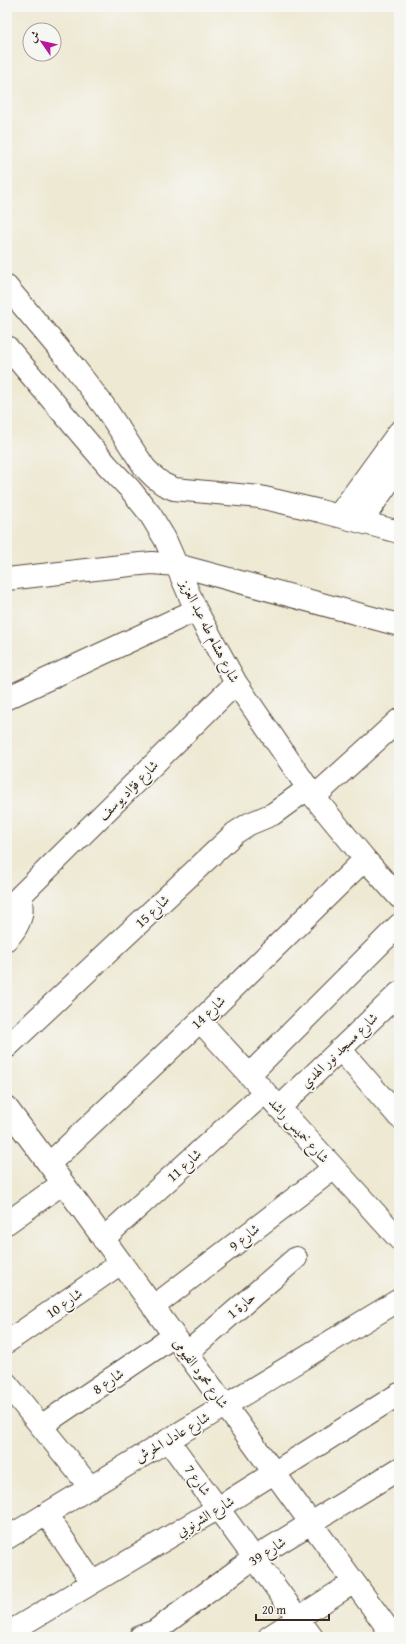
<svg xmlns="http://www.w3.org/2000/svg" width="406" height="1644" font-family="'Gentium Book Plus',Amiri,serif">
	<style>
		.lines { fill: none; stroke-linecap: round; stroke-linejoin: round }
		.minor-casing { stroke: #564739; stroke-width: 24 }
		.minor { stroke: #fff; stroke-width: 22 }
		.labels { text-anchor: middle; stroke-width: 3.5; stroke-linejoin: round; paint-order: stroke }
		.street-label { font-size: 14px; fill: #3b2a1e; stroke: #f6f6f2 }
	</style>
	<rect width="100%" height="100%" fill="#f6f6f2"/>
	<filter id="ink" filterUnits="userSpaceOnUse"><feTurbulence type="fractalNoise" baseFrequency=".025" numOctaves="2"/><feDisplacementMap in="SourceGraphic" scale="8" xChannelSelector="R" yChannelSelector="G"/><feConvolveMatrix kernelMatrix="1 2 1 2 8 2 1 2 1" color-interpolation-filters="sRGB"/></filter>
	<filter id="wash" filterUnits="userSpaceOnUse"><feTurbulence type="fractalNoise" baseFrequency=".012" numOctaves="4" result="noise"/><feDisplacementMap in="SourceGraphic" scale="16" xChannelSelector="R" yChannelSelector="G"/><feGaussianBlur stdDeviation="0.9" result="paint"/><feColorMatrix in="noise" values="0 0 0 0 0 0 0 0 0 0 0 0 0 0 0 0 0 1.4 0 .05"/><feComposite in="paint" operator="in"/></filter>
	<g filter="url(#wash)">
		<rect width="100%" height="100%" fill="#eee9d3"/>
	</g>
	<g filter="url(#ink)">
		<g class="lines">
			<!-- minor casing -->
			<g class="minor-casing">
				<path id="minor" d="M7 287 75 368 104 406 145 468 154 477 163 484 174 489 260 497 320 511 399 532
					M7 347 108 466 130 489 150 514 165 539 196 610 236 683 314 797 365 859 399 897
					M338 516 399 432
					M361 522 399 467
					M7 579 130 565 152 563 177 565 399 625
					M7 698 196 610
					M314 797 399 720
					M7 909 236 683
					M7 939C19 927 25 914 20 896
					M200 1021 399 1239
					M7 1047 235 833 249 824 273 814 307 789
					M340 1049 399 1117
					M249 1075 399 925
					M7 1108 63 1183 394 1637
					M279 1108 399 993
					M49 1164 200 1021 365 859
					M7 1223 63 1183
					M103 1239 265 1092
					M153 1307 334 1168
					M7 1342 121 1263
					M187 1353 296 1258
					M7 1384 90 1487
					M41 1426 174 1336
					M168 1440 312 1637
					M46 1514 92 1582
					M7 1538 399 1300
					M7 1632 18 1627 218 1508 399 1394
					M140 1637 155 1631 254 1558 399 1469
					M269 1637 354 1582"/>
			</g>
			<!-- minor -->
			<use href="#minor" class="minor"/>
		</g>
	</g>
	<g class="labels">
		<!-- street labels -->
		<g class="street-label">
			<text transform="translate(210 631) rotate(63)" y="5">شارع هشام طه عبد العزيز</text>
			<text transform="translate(128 790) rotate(-45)" y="5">شارع فؤاد يوسف</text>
			<text transform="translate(152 911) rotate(-43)" y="5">شارع 15</text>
			<text transform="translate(208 1012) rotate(-44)" y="5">شارع 14</text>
			<text transform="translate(339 1050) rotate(-44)" y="5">شارع مسجد نور الهدي</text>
			<text transform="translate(299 1130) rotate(48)" y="5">شارع خميس راشد</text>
			<text transform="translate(184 1165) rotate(-42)" y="5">شارع 11</text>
			<text transform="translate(244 1237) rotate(-38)" y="5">شارع 9</text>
			<text transform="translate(64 1303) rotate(-35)" y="5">شارع 10</text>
			<text transform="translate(241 1305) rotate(-41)" y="5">حارة 1</text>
			<text transform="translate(201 1373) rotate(54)" y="5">شارع محمود الفيومى</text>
			<text transform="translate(108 1381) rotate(-34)" y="5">شارع 8</text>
			<text transform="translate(172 1437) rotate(-31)" y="5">شارع عادل الحرش</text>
			<text transform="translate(198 1480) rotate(54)" y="5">شارع 7</text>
			<text transform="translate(205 1516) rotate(-31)" y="5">شارع الشرنوبي</text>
			<text transform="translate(267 1551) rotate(-33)" y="5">شارع 39</text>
		</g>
	</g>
	<!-- margin -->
	<rect width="406" height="1644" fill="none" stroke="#f6f6f2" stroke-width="24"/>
	<!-- north arrow -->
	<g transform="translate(42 42) rotate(304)"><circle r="19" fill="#f6f6f2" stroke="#aba49d"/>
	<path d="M0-3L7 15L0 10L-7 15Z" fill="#b5179e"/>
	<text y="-6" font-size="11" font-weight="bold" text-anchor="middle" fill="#3b2a1e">ش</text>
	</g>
	<!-- scale -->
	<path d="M256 1614v6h73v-6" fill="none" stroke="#3b2a1e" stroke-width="2"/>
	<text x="262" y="1614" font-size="12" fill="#3b2a1e" stroke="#f6f6f2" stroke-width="3" paint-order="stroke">20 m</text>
</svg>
